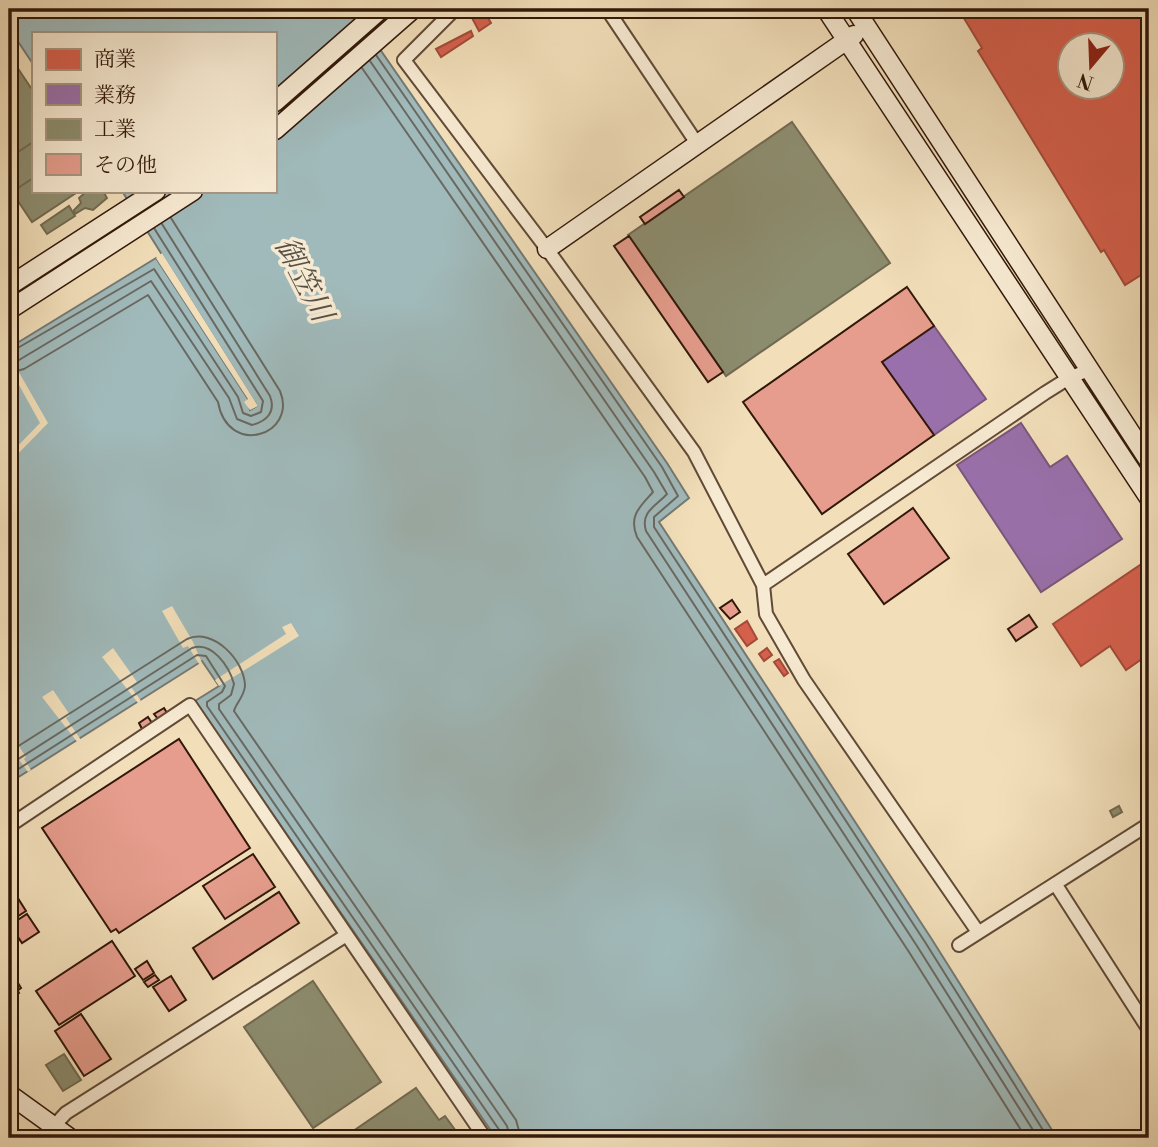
<svg xmlns="http://www.w3.org/2000/svg" width="1158" height="1147" font-family="'Libre Bodoni','Noto Serif JP',serif">
	<style>
		.water { fill: #a0babb; stroke: #747974; stroke-width: 2 }
		.pier { fill: #f2dfba }
		.shops { fill: #d6604d; stroke: #a44a39; stroke-width: 2; fill-rule: evenodd }
		.offices { fill: #9970ab; stroke: #7a567b; stroke-width: 2 }
		.industry { fill: #8c8c6e; stroke: #716950; stroke-width: 2 }
		.lines { fill: none; stroke-linecap: round; stroke-linejoin: round }
		.shore { stroke: #686962; stroke-width: 2 }
		.building { fill: #e69d8d; stroke: #31180a; stroke-width: 2 }
		.street-casing { stroke: #614a36; stroke-width: 16 }
		.secondary-casing { stroke: #31180a; stroke-width: 21 }
		.street { stroke: #f7ead2; stroke-width: 12 }
		.secondary { stroke: #f7ead2; stroke-width: 18 }
		.labels { text-anchor: middle; stroke-width: 7; stroke-linejoin: round; paint-order: stroke }
		.water-label { font-size: 30px; font-style: italic; fill: #585148; stroke: #f7ead2 }
	</style>
	<rect width="100%" height="100%" fill="#f2dfba"/>
	<filter id="stains"><feTurbulence type="fractalNoise" baseFrequency=".00286" numOctaves="4"/><feColorMatrix values="0 0 0 0 .2 0 0 0 0 .09 0 0 0 0 .02 0 0 0 .5 -.17"/></filter>
	<radialGradient id="worn" r=".72"><stop offset=".6" stop-color="#630" stop-opacity="0"/><stop offset="1" stop-color="#630" stop-opacity=".3"/></radialGradient>
	<!-- water -->
	<path class="water" d="M9 9H352L667 463 689 498 659 522 931 938 1057 1138H496L195 701 219 686 202 661 9 783V348L156 258 248 399 250 410 257 406 122 191H275V33H33V64L9 28Z"/>
	<!-- pier -->
	<path class="pier" d="M162 253 258 406 250 410 244 402 248 399 156 258Z
		M9 355 48 423 9 463V455L40 423 9 367Z
		M172 606 193 642 202 663 199 664 188 646 183 648 162 611Z
		M291 623 299 636 219 686 215 680 286 634 282 627Z
		M113 648 137 682 131 687 141 701 138 703 102 657Z
		M53 690 70 715 66 718 81 740 78 743 42 697Z
		M9 731 26 757 24 759 31 770 28 772 9 746Z"/>
	<!-- shops -->
	<path class="shops" d="M973 9H1149V270L1125 285 1104 250 1101 252 978 51 982 48 962 15ZM1070 46H1112V88H1070Z
		M484 11 491 23 479 31 472 18Z
		M471 31 473 36 441 57 436 49Z
		M1149 559V654L1126 670 1110 646 1081 666 1053 624Z
		M747 621 757 639 747 646 735 629Z
		M767 648 772 655 764 661 759 654Z
		M779 659 788 673 784 676 774 662Z"/>
	<!-- offices -->
	<path class="offices" d="M934 326 986 399 934 435 882 362Z
		M1021 423 1050 467 1067 456 1122 539 1041 592 957 465Z"/>
	<!-- industry -->
	<path class="industry" d="M9 55 33 91V142L9 158Z
		M792 122 890 263 726 376 628 235Z
		M33 142V178L12 192 9 188V158Z
		M33 178V191H79L32 222 12 192Z
		M87 191H103L107 198 93 210 85 208 75 214 74 210 81 203 79 198Z
		M69 206 75 216 47 234 41 225Z
		M1119 806 1122 812 1113 817 1110 811Z
		M313 981 381 1082 313 1128 244 1027Z
		M64 1054 81 1080 63 1091 46 1065Z
		M416 1088 439 1120 445 1116 461 1138H343Z"/>
	<g class="lines">
		<!-- shore -->
		<path class="shore" d="M376 55 662 467 678 496 654 517V527L925 942 1048 1138
			M370 61 654 472 667 494C656 506 640 512 646 531L917 946 1038 1138
			M362 68 645 477 653 492C641 506 628 515 637 537L909 952 1026 1138
			M9 353 154 269 238 397 243 413 251 416 261 412 263 401 154 228
			M9 362 19 360 151 281 229 398 237 419 252 425C267 421 276 412 270 396L162 224
			M9 373 24 369 148 295 218 402C228 458 298 435 280 391L171 218
			M9 752 187 639C213 627 245 661 245 686 244 697 236 703 234 711L516 1120 521 1138
			M9 765 192 648C212 641 229 666 234 684L231 695 219 704V709L507 1126 510 1138
			M9 775 197 655 206 656 225 686 222 692 207 702V706L500 1131 501 1138"/>
	</g>
	<!-- building -->
	<path class="building" d="M679 190 684 197 645 224 640 217Z
		M629 236 723 372 708 382 614 246Z
		M907 287 934 326 882 362 934 435 822 514 743 402Z
		M913 508 949 558 884 604 848 554Z
		M732 600 740 612 730 619 720 608Z
		M1029 615 1037 627 1016 641 1008 629Z
		M164 708 167 713 158 719 154 714Z
		M148 717 152 723 142 729 139 723Z
		M179 739 250 848 119 933 116 929 111 932 42 828Z
		M253 854 275 887 225 919 203 886Z
		M9 884 26 911 9 922Z
		M279 892 299 923 213 979 193 948Z
		M27 914 39 932 22 943 10 925Z
		M112 941 135 976 59 1025 36 991Z
		M147 961 154 973 143 980 135 969Z
		M9 968 21 988 17 991 9 976Z
		M155 975 159 980 148 987 144 982Z
		M9 976 19 993 9 1000Z
		M171 976 186 1000 169 1011 153 987Z
		M81 1014 111 1059 84 1076 55 1031Z"/>
	<g class="lines">
		<!-- street casing -->
		<g class="street-casing">
			<path id="street" d="M455 9 404 60 547 249 694 452 763 585 766 614 804 680 978 932
				M607 9 698 145
				M763 585 1045 393 1069 378 1091 369
				M9 826 190 705 485 1138
				M1056 885 1149 1030
				M959 945 1149 824
				M54 1126 66 1113 345 936"/>
		</g>
		<!-- secondary casing -->
		<g class="secondary-casing">
			<path id="secondary" d="M826 9 1149 498
				M855 9 1149 461
				M275 102 381 9
				M275 130 413 9
				M547 249 854 35
				M9 286 156 191
				M9 310 193 191
				M9 1094 70 1138"/>
		</g>
		<!-- street -->
		<use href="#street" class="street"/>
		<!-- secondary -->
		<use href="#secondary" class="secondary"/>
	</g>
	<g class="labels">
		<!-- water labels -->
		<g class="water-label">
			<text transform="translate(304 279) rotate(63)" y="10">御笠川</text>
		</g>
	</g>
	<!-- margin -->
	<rect width="1158" height="1147" fill="none" stroke="#f2dfba" stroke-width="35"/>
	<rect x="10" y="10" width="1137" height="1126" fill="none" stroke="#31180a" stroke-width="3.5"/>
	<rect x="18" y="18" width="1123" height="1112" fill="none" stroke="#31180a" stroke-width="2"/>
	<!-- legend -->
	<rect x="32" y="32" width="245" height="161" fill="#f7ead2" stroke="#a89682" stroke-width="2"/>
	<rect x="46" y="49" width="35" height="21" fill="#d6604d" stroke="#a89682" stroke-width="2"/>
	<text x="94" y="66" font-size="21" fill="#31180a">商業</text>
	<rect x="46" y="84" width="35" height="21" fill="#9970ab" stroke="#a89682" stroke-width="2"/>
	<text x="94" y="102" font-size="21" fill="#31180a">業務</text>
	<rect x="46" y="119" width="35" height="21" fill="#8c8c6e" stroke="#a89682" stroke-width="2"/>
	<text x="94" y="136" font-size="21" fill="#31180a">工業</text>
	<rect x="46" y="154" width="35" height="21" fill="#e69d8d" stroke="#a89682" stroke-width="2"/>
	<text x="94" y="172" font-size="21" fill="#31180a">その他</text>
	<!-- north arrow -->
	<g transform="translate(1091 66) rotate(199)"><circle r="33" fill="#f7ead2" stroke="#a89682" stroke-width="2"/>
	<path d="M0-5L12 26L0 18L-12 26Z" fill="#8f2418"/>
	<text y="-10" font-size="19" font-weight="bold" text-anchor="middle" fill="#31180a">N</text>
	</g>
	<rect width="100%" height="100%" filter="url(#stains)"/>
	<rect width="100%" height="100%" fill="url(#worn)"/>
</svg>
